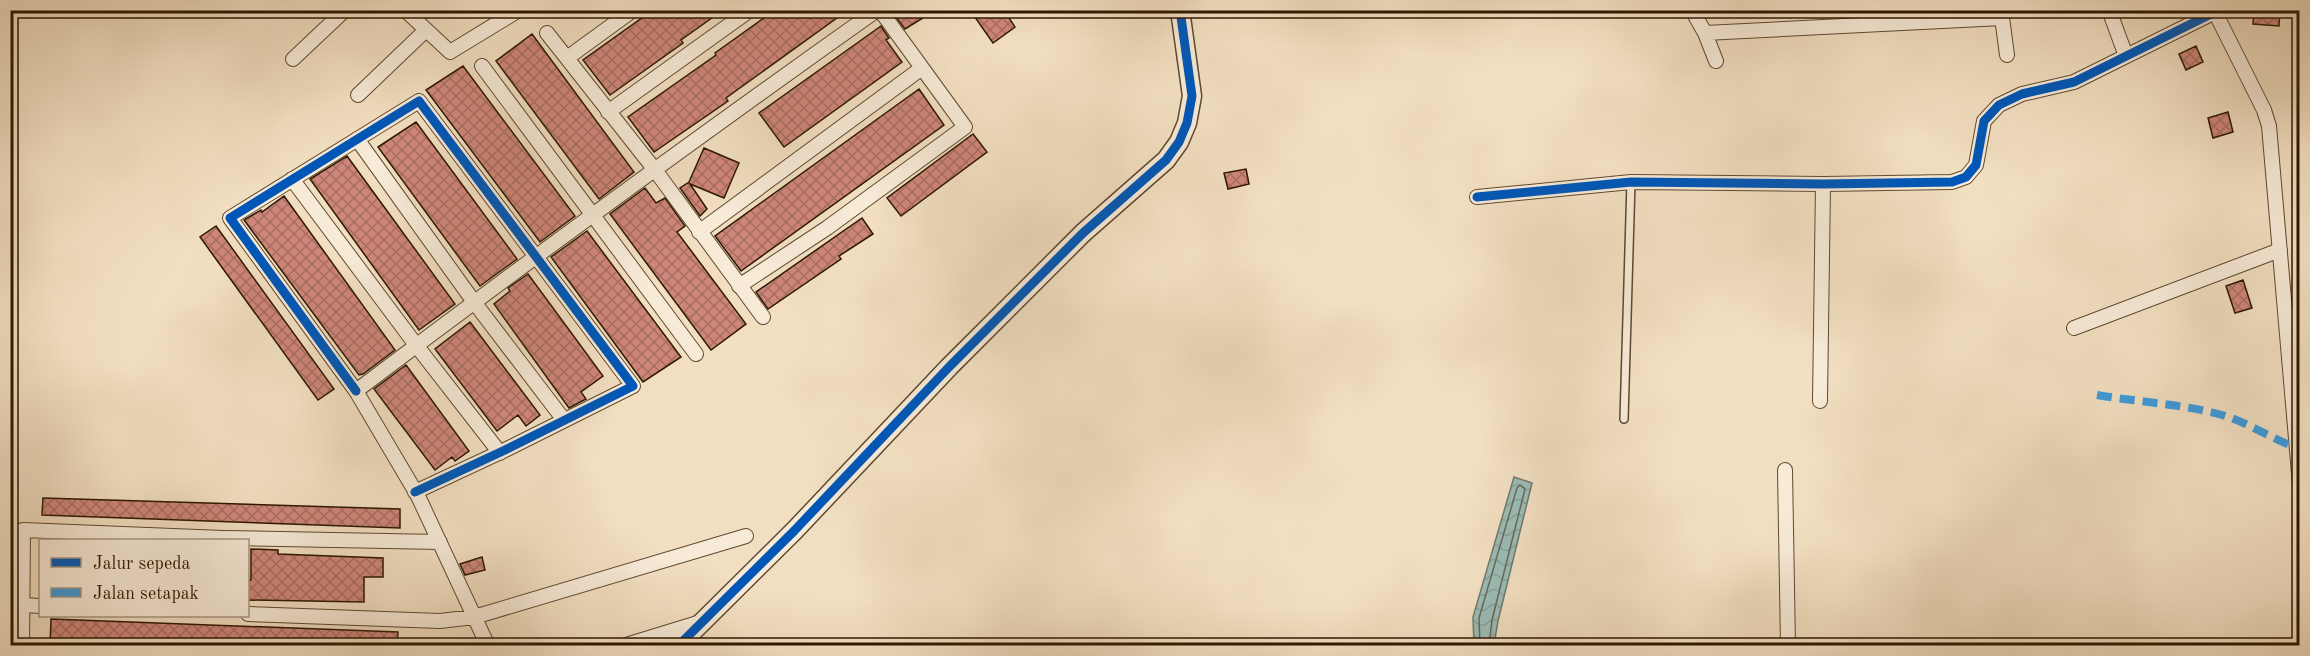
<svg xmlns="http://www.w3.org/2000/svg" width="2310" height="656" font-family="'Old Standard TT',serif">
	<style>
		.water { fill: url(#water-waves); stroke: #6f7a6d; stroke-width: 1.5 }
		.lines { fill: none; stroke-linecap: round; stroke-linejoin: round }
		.shore { stroke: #646a5b; stroke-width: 1.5 }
		.building { fill: url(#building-cross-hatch); stroke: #2c1700; stroke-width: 1.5 }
		.service-casing { stroke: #5e4930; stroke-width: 10 }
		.minor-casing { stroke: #5e4930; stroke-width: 16 }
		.tertiary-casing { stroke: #5e4930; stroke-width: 21 }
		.service { stroke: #f7ead7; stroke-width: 7 }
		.minor { stroke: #f7ead7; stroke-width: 14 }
		.tertiary { stroke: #f7ead7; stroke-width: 18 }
		.quiet { stroke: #3d9adc; stroke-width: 8; stroke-dasharray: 15 8; stroke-linecap: butt }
		.cycleway-casing { stroke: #f7ead7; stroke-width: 13 }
		.cycleway { stroke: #0057b8; stroke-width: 9 }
	</style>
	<defs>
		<pattern id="water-waves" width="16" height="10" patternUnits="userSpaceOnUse" patternTransform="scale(1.5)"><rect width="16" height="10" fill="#9bbcb6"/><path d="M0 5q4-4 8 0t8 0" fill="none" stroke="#86a19b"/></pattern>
		<pattern id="building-cross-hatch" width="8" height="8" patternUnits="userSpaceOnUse" patternTransform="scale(1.5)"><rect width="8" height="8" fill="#cf867a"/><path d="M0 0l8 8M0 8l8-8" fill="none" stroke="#a86d62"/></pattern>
	</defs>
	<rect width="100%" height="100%" fill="#f2dfc1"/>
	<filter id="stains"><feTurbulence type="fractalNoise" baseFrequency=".00333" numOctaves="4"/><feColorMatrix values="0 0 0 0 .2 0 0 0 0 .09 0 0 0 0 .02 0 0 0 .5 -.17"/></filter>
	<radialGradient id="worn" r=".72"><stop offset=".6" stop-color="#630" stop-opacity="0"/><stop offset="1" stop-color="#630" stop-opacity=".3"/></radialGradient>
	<!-- water -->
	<path class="water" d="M1514 477 1532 483 1498 621 1494 645H1474L1473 617Z"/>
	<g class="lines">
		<!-- shore -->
		<path class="shore" d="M1480 646 1479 618 1517 488 1520 485 1525 489 1492 620 1489 646"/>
	</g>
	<!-- building -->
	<path class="building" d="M653 10H723L681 40 683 43 610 95 583 60Z
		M775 10H848L726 98 728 101 654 152 628 117 716 55 715 53Z
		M903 10H936L905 29 895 16Z
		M970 10H1004L1015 27 993 43Z
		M2254 10H2280L2279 26 2253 24Z
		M881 26 889 38 886 40 902 62 784 147 759 113Z
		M532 34 634 172 599 199 496 61Z
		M2196 46 2203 62 2186 70 2179 54Z
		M463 66 575 216 540 242 426 90Z
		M919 89 944 125 741 271 715 236Z
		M2228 112 2233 132 2213 138 2208 118Z
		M416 122 517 259 480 286 378 147Z
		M973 134 987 152 901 216 887 198Z
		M704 148 739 163 724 198 690 184 707 209 700 216 680 188 689 182Z
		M347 156 455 304 419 330 310 179Z
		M1246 169 1249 184 1228 189 1224 173Z
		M645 188 656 203 665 198 685 226 677 232 746 324 711 350 610 214Z
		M284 196 395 350 363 374 359 375 244 220 261 210 262 212Z
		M862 218 873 234 839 256 841 259 768 309 756 292Z
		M216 226 334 389 318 400 200 237Z
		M587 231 681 357 643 382 551 257Z
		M528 274 603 376 581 392 586 399 569 408 494 304 510 291 508 288Z
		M2243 280 2252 308 2235 313 2226 286Z
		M470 322 540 415 526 426 518 415 497 431 435 349Z
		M406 365 469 451 455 461 452 457 435 470 374 389Z
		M43 498 400 509V528L42 515Z
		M251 549 278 550V554L383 558V577H364V602L248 600V580H251Z
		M482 557 485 570 465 575 460 564Z
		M51 619 398 632 397 645H264L85 639V645H50Z"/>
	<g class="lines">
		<!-- service casing -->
		<g class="service-casing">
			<path id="service" d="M1624 419 1631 182"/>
		</g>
		<!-- minor casing -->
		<g class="minor-casing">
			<path id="minor" d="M405 10 450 52 519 10
				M1692 10 1705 33 1716 61
				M2001 10 2007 55
				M2109 10 2126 56
				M2214 10 2264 110 2269 126 2300 485
				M547 33 655 170 763 317
				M1705 33 2002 18
				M567 58 633 10
				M293 59 345 10
				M482 66 696 354
				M358 95 426 30
				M608 112 750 10
				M357 139 474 302 564 420
				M292 179 416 345 500 453
				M1477 197 1631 182 1823 184 1952 182 1966 177 1976 165 1984 121 1999 105 2022 94 2074 82 2215 12
				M699 232 922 68
				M739 286 827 228 965 127 880 10
				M2074 328 2280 250
				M356 391 230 218 419 101 633 386 505 450 415 492
				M1820 401 1823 184
				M1785 470 1788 646
				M22 605 40 606
				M248 614 440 621 474 617 746 536
				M22 646 23 530 223 538 440 542
				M488 646 418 496 356 391C528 261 702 134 877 10
				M623 646 701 622"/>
		</g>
		<!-- tertiary casing -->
		<g class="tertiary-casing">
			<path id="tertiary" d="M678 646 795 530 949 367 1083 233 1166 160 1179 142 1187 123 1192 96 1180 10"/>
		</g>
		<!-- service -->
		<use href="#service" class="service"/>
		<!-- minor -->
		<use href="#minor" class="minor"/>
		<!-- tertiary -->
		<use href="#tertiary" class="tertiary"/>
		<!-- quiet -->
		<path class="quiet" d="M2097 395C2138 402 2182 404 2222 415 2247 422 2270 438 2295 447"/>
		<!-- cycleway casing -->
		<g class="cycleway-casing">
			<path id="cycleway" d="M1477 197 1631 182 1823 184 1952 182 1966 177 1976 165 1984 121 1999 105 2022 94 2074 82 2215 12
				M356 391 230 218 419 101 633 386 505 450 415 492
				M678 646 795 530 949 367 1083 233 1166 160 1179 142 1187 123 1192 96 1180 10"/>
		</g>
		<!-- cycleway -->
		<use href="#cycleway" class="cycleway"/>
	</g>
	<!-- margin -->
	<rect width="2310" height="656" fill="none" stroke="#f2dfc1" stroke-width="36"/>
	<rect x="12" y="12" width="2286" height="632" fill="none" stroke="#2c1700" stroke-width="3"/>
	<rect x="18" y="18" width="2274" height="620" fill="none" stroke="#2c1700" stroke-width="1.5"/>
	<!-- legend -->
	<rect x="39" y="539" width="210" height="78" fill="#f7ead7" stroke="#a69681" stroke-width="1.5"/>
	<rect x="51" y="558" width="30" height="9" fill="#0057b8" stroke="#a69681" stroke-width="1.5"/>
	<text x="93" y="569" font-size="18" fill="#2c1700">Jalur sepeda</text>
	<rect x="51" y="588" width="30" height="9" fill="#3d9adc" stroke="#a69681" stroke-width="1.5"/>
	<text x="93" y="599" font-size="18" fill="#2c1700">Jalan setapak</text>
	<rect width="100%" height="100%" filter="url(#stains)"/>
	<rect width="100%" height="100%" fill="url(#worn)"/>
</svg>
